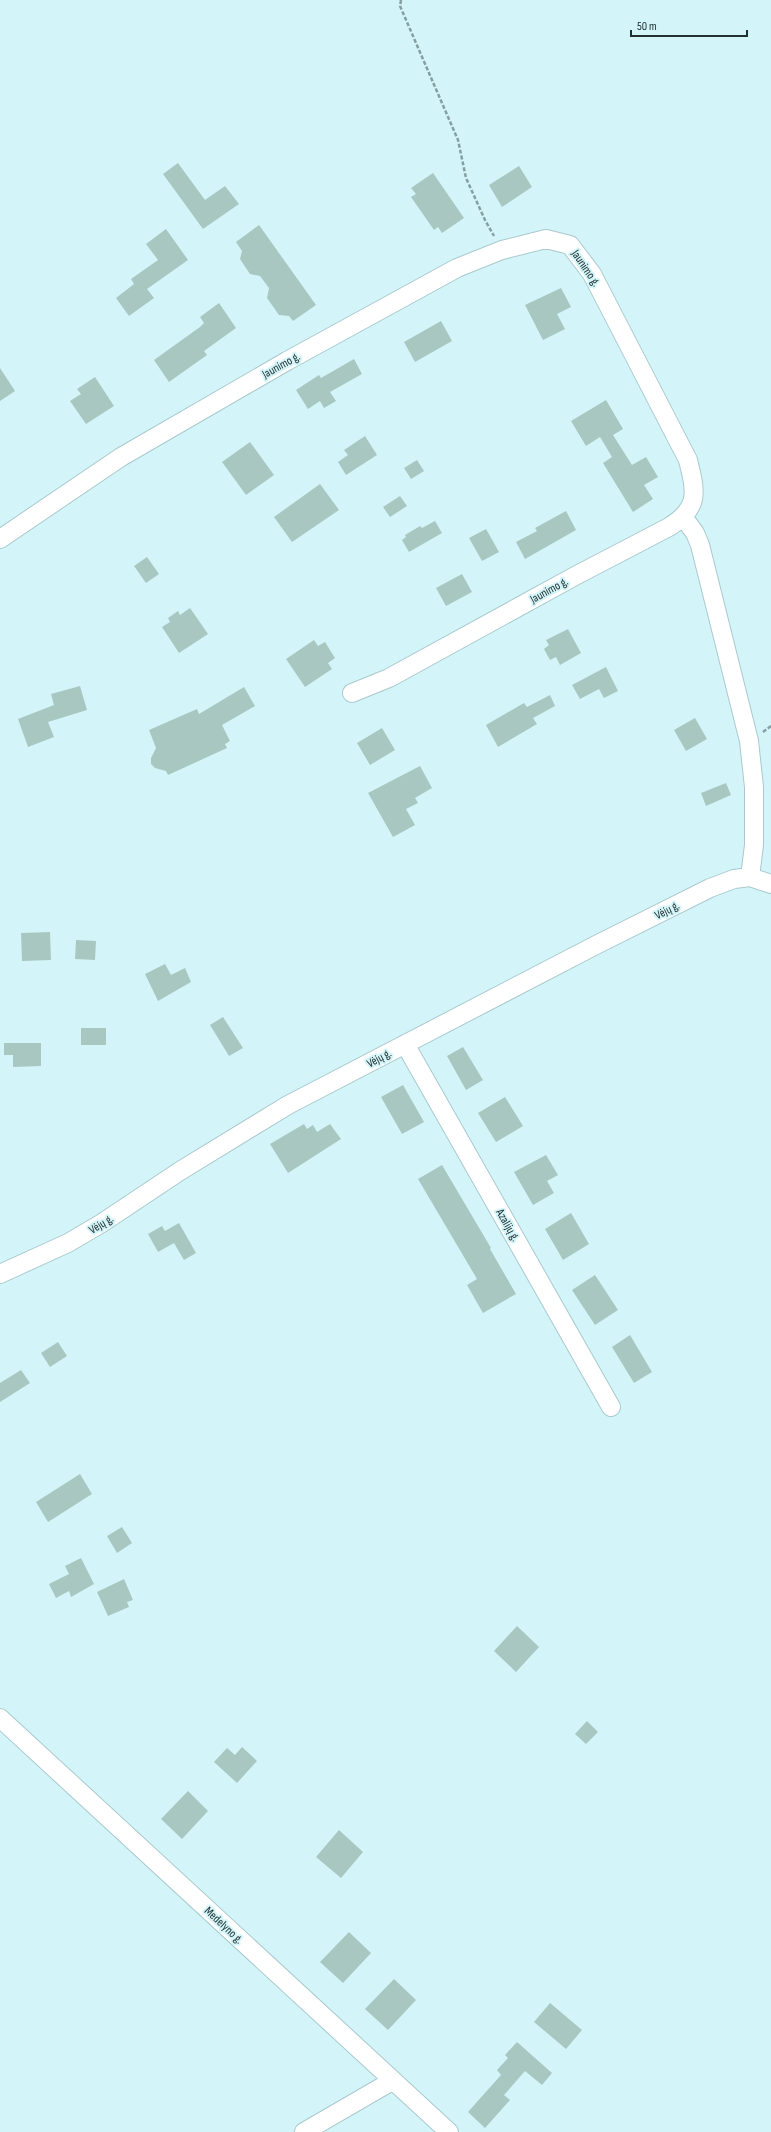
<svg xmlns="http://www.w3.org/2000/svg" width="771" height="2132" font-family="'Sofia Sans Condensed',sans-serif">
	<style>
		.building { fill: #a8c7c0 }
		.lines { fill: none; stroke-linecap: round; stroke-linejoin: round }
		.minor-casing { stroke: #a9c9cd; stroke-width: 20 }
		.path { stroke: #869fa2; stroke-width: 2.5; stroke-dasharray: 4 2; stroke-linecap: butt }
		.minor { stroke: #fff; stroke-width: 18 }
		.labels { text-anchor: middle; stroke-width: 4; stroke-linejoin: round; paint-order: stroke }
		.street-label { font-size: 12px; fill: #222f30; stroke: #d3f5f9 }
	</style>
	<rect width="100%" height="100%" fill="#d3f5f9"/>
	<!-- building -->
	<path class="building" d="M178 163 205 200 225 186 239 204 203 229 163 174Z
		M519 166 532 187 502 207 489 185Z
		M433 173 464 218 442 233 438 227 434 230 411 197 416 194 411 188Z
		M259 225 316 305 293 321 289 316 279 315 267 298 269 288 260 276 250 274 240 259 242 251 236 242Z
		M166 229 188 260 147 289 154 298 129 316 116 298 134 284 131 279 158 260 146 244Z
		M561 288 571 307 557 314 565 329 543 340 525 305Z
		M219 303 236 328 204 351 207 355 169 382 154 360 200 327 204 323 200 317Z
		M441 321 452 341 415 362 404 342Z
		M354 359 362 374 330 392 336 401 324 408 320 401 308 409 296 390 319 375 321 378Z
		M0 368 15 391 0 401Z
		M95 377 114 406 86 424 70 401 81 394 77 389Z
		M606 400 623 429 613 435 632 465 646 457 658 477 644 485 653 499 633 512 603 463 612 457 600 437 586 446 571 421Z
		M365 436 377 455 346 475 338 462 348 455 344 450Z
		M250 442 274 475 246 495 222 462Z
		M417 460 424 471 411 479 404 468Z
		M320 484 339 510 292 542 274 517Z
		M400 496 407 506 390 517 383 507Z
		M566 511 576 530 525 559 516 542 537 531 535 528Z
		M435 521 442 533 409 552 402 540 406 537 405 535 420 526 422 528Z
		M486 529 499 552 482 561 469 538Z
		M147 557 159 574 146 583 134 566Z
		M462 574 472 592 446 606 436 588Z
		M190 608 208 634 179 653 162 627 170 622 168 618 178 611 180 615Z
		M568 629 581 653 560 665 556 657 550 660 544 649 549 645 546 640Z
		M314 640 318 646 325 642 335 658 328 663 332 669 305 687 286 659Z
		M606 667 618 691 604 698 599 689 580 699 572 685Z
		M80 686 87 710 48 722 54 737 28 747 18 719 54 705 51 694Z
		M244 687 255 706 222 725 230 741 225 744 227 748 168 775 166 771 155 768 151 764V758L156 748 149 730 197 709 199 714Z
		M550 695 555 706 533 718 537 724 498 747 486 725 524 703 527 707Z
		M695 718 707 739 686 751 674 730Z
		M382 728 395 750 370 765 357 743Z
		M420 766 432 788 415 798 418 803 406 809 415 825 393 837 368 793Z
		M726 783 731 795 706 806 701 793Z
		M50 932 51 960 22 961 21 933Z
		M76 940 96 941 95 960 75 959Z
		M165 964 171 975 185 968 191 982 158 1001 145 974Z
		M223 1017 243 1048 229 1056 210 1025Z
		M81 1028H106V1045H81Z
		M4 1043H41V1066L13 1067V1055H4Z
		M463 1047 483 1080 466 1090 447 1056Z
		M403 1085 424 1122 402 1134 381 1097Z
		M505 1097 523 1126 496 1142 478 1113Z
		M304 1124 307 1129 313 1125 317 1132 330 1124 341 1139 288 1173 270 1144Z
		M546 1155 558 1175 547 1181 554 1193 533 1205 514 1172Z
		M442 1165 491 1248 490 1249 516 1294 483 1313 467 1285 477 1279 418 1179Z
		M571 1213 589 1244 563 1260 545 1229Z
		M179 1223 196 1253 184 1260 174 1243 158 1252 148 1234 162 1226 165 1231Z
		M595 1275 618 1310 595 1325 572 1290Z
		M630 1335 652 1372 634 1383 612 1347Z
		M58 1342 67 1356 50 1367 41 1353Z
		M21 1370 30 1383 0 1402V1383Z
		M80 1474 92 1494 48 1522 36 1502Z
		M122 1527 132 1543 117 1553 107 1536Z
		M81 1558 94 1584 71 1597 69 1591 56 1598 49 1584 69 1574 65 1566Z
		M124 1579 133 1600 127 1602 129 1607 108 1616 97 1592Z
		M517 1626 539 1647 516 1672 494 1651Z
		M587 1721 598 1732 586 1744 575 1734Z
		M242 1747 257 1761 237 1783 214 1762 227 1748 235 1755Z
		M188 1791 208 1811 182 1839 161 1819Z
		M339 1830 363 1852 341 1878 316 1857Z
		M349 1932 371 1953 343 1983 320 1962Z
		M394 1979 416 2000 388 2030 365 2009Z
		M550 2003 582 2030 566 2049 534 2022Z
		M517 2042 552 2073 542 2085 525 2071 504 2095 510 2100 485 2128 468 2112 501 2075 497 2070 508 2058 505 2055Z"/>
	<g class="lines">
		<!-- minor casing -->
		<g class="minor-casing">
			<path id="minor" d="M684 518 695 533 700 545 749 741 754 787V845L750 877
				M0 539 121 457 287 361 457 268 502 250 546 239 570 245 592 274 688 460C696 492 700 508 669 527L575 576 389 678 352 693
				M405 1044 611 1407
				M0 1274 68 1243 102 1223 180 1171 288 1105 596 945 710 888 734 879 750 877 771 884
				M0 1718 449 2132
				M304 2132 392 2081"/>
		</g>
		<!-- path -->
		<path class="path" d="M401 0 400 6 458 140 466 178 485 220 494 236
			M763 732 771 726"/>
		<!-- minor -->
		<use href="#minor" class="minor"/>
	</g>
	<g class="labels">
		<!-- street labels -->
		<g class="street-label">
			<text transform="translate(586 268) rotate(56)" y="4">Jaunimo g.</text>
			<text transform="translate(281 365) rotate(-29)" y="4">Jaunimo g.</text>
			<text transform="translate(549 590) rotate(-29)" y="4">Jaunimo g.</text>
			<text transform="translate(667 910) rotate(-27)" y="4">Vėjų g.</text>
			<text transform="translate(379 1058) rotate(-28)" y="4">Vėjų g.</text>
			<text transform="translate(101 1224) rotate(-32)" y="4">Vėjų g.</text>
			<text transform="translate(508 1225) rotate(60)" y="4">Azalijų g.</text>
			<text transform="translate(224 1925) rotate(43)" y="4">Medelyno g.</text>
		</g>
	</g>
	<!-- scale -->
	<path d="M631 30v6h116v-6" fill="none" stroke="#222f30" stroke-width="2"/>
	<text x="637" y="30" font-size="12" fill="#222f30" stroke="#d3f5f9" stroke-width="3" paint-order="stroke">50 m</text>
</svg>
